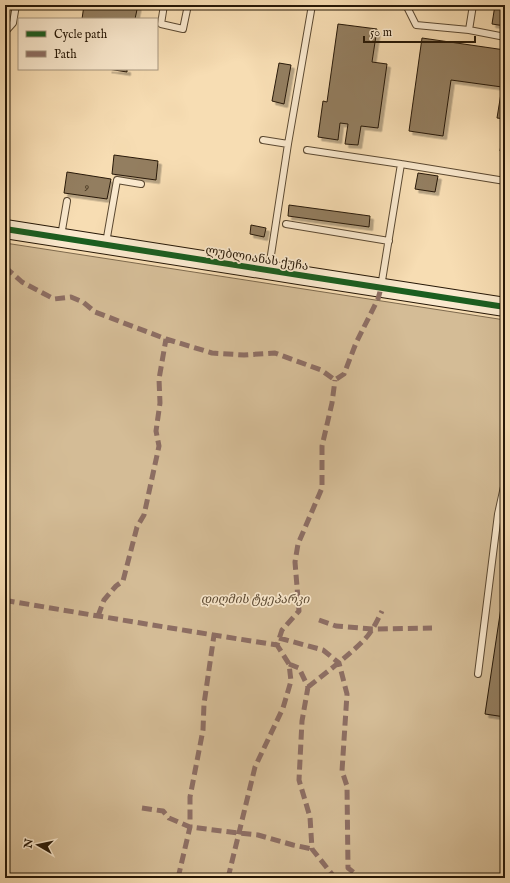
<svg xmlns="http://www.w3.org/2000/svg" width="510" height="883" font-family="'IM FELL English','Noto Serif Georgian',serif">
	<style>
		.green { fill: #d4bc96; stroke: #7e6a4e }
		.building { fill: #937e60; stroke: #271807; filter: url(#shadow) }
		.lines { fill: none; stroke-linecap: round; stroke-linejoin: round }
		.lane-casing { stroke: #5b4932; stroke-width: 8 }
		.secondary-casing { stroke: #271807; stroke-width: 20 }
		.lane { stroke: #fae9ce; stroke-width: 6 }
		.secondary { stroke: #fae9ce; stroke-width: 18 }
		.quiet { stroke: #8d6e63; stroke-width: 5; stroke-dasharray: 10 5; stroke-linecap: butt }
		.cycleway-casing { stroke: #fae9ce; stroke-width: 8 }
		.cycleway { stroke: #1b5e20; stroke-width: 6 }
		.labels { text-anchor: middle; stroke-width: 3.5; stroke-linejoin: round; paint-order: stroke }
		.number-label { font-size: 10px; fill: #42321d }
		.street-label { font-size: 12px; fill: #271807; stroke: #fae9ce }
		.park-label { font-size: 12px; font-style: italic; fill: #5b4932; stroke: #fae9ce }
	</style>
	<defs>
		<filter id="shadow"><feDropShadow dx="3.5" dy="3.5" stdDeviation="0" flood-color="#0004"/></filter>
	</defs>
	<rect width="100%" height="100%" fill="#f7ddb3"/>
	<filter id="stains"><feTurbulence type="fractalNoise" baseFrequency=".005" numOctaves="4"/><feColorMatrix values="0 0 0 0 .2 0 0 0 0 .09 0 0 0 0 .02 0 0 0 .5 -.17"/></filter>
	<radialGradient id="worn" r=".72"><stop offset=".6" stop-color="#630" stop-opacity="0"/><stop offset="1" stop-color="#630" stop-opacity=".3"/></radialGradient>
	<!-- green -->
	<path class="green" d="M5 243 505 320V878H5Z"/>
	<!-- building -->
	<path class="building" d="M84 5H138L135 19H82Z
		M495 5H505V26L492 24Z
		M338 24 377 29 372 62 387 64 378 128 361 126 358 145 345 144 348 124 340 123 338 140 318 137 323 101 327 102Z
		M422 38 505 50V152L500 151 505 119 497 118 502 87 451 80 443 136 409 131Z
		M279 63 291 65 284 104 272 101Z
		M108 69H127V72Z
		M114 155 158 161 156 180 112 174Z
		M67 172 111 179 107 199 64 193Z
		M418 173 438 176 435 192 415 189Z
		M289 205 370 216 369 227 288 216Z
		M251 225 266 228 264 237 250 234Z
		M505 581V717L485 714Z"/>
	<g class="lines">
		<!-- lane casing -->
		<g class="lane-casing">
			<path id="lane" d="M164 5 161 24 183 29 188 5
				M406 5 416 25 469 30 505 37
				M469 30 473 5
				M5 32 13 23 16 5
				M263 140 288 144
				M307 150 401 164 505 181
				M286 224 389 241
				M61 236 67 201
				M106 243 117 180 141 184
				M269 268 288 144 312 5
				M381 287 401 164
				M478 674 498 514 505 482"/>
		</g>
		<!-- secondary casing -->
		<g class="secondary-casing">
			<path id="secondary" d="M5 229 299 275 505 307"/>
		</g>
		<!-- lane -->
		<use href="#lane" class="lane"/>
		<!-- secondary -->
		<use href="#secondary" class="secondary"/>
		<!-- quiet -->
		<path class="quiet" d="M5 267 22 282 54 299 71 297 83 302 95 312 166 339 212 353 244 355 275 353 321 370 335 380 344 374 356 343 378 299 381 288
			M5 599 9 601C98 616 187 631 277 645
			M98 616 104 600 116 586 123 581 137 527 144 515 159 446 156 431 160 403 159 379 166 339
			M319 620 336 626 372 629 432 628
			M279 638 323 650 339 663 347 694 342 771 347 786 348 868 361 878
			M289 664 299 668 308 687 302 721 299 780 310 817 312 849 335 878
			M308 687C327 672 347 657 364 640 372 632 377 621 382 611
			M142 808 163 811 169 818 190 827 238 833 258 835 293 845 312 849
			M178 878 190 827V797L203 730 204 704 214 635
			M228 878 255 767 283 708 291 681 289 664 277 645 282 630 299 611 295 562 298 544 322 488V446L332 403 335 380"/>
		<!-- cycleway casing -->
		<g class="cycleway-casing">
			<path id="cycleway" d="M5 229 299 275 505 307"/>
		</g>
		<!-- cycleway -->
		<use href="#cycleway" class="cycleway"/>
	</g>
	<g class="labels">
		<!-- number labels -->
		<g class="number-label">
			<text x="87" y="190">9</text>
		</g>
		<!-- street labels -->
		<g class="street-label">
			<text transform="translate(257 258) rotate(9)" y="4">ლუბლიანას ქუჩა</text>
		</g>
		<!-- park labels -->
		<g class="park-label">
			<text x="255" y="603">დიღმის ტყეპარკი</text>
		</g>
	</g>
	<!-- margin -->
	<rect width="510" height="883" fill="none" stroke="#f7ddb3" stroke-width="20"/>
	<rect x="6" y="6" width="498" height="871" fill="none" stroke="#271807" stroke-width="2"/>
	<rect x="10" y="10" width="490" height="863" fill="none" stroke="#271807"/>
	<!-- legend -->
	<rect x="18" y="18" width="140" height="52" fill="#fae9ce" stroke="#a6957e"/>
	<rect x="26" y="31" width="20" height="6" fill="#1b5e20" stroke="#a6957e"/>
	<text x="54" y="38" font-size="12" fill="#271807">Cycle path</text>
	<rect x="26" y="51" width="20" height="6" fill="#8d6e63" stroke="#a6957e"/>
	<text x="54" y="58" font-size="12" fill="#271807">Path</text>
	<!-- north arrow -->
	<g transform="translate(38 845) rotate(279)" stroke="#fae9ce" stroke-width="3" paint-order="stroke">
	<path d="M0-3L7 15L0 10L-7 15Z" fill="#271807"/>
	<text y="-6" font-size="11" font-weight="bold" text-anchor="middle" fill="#271807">N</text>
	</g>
	<!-- scale -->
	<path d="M364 36v6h111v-6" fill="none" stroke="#271807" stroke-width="2"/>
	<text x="370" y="36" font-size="12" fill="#271807" stroke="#fae9ce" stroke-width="3" paint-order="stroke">50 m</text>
	<rect width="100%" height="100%" filter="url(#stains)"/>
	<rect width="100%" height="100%" fill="url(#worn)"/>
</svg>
